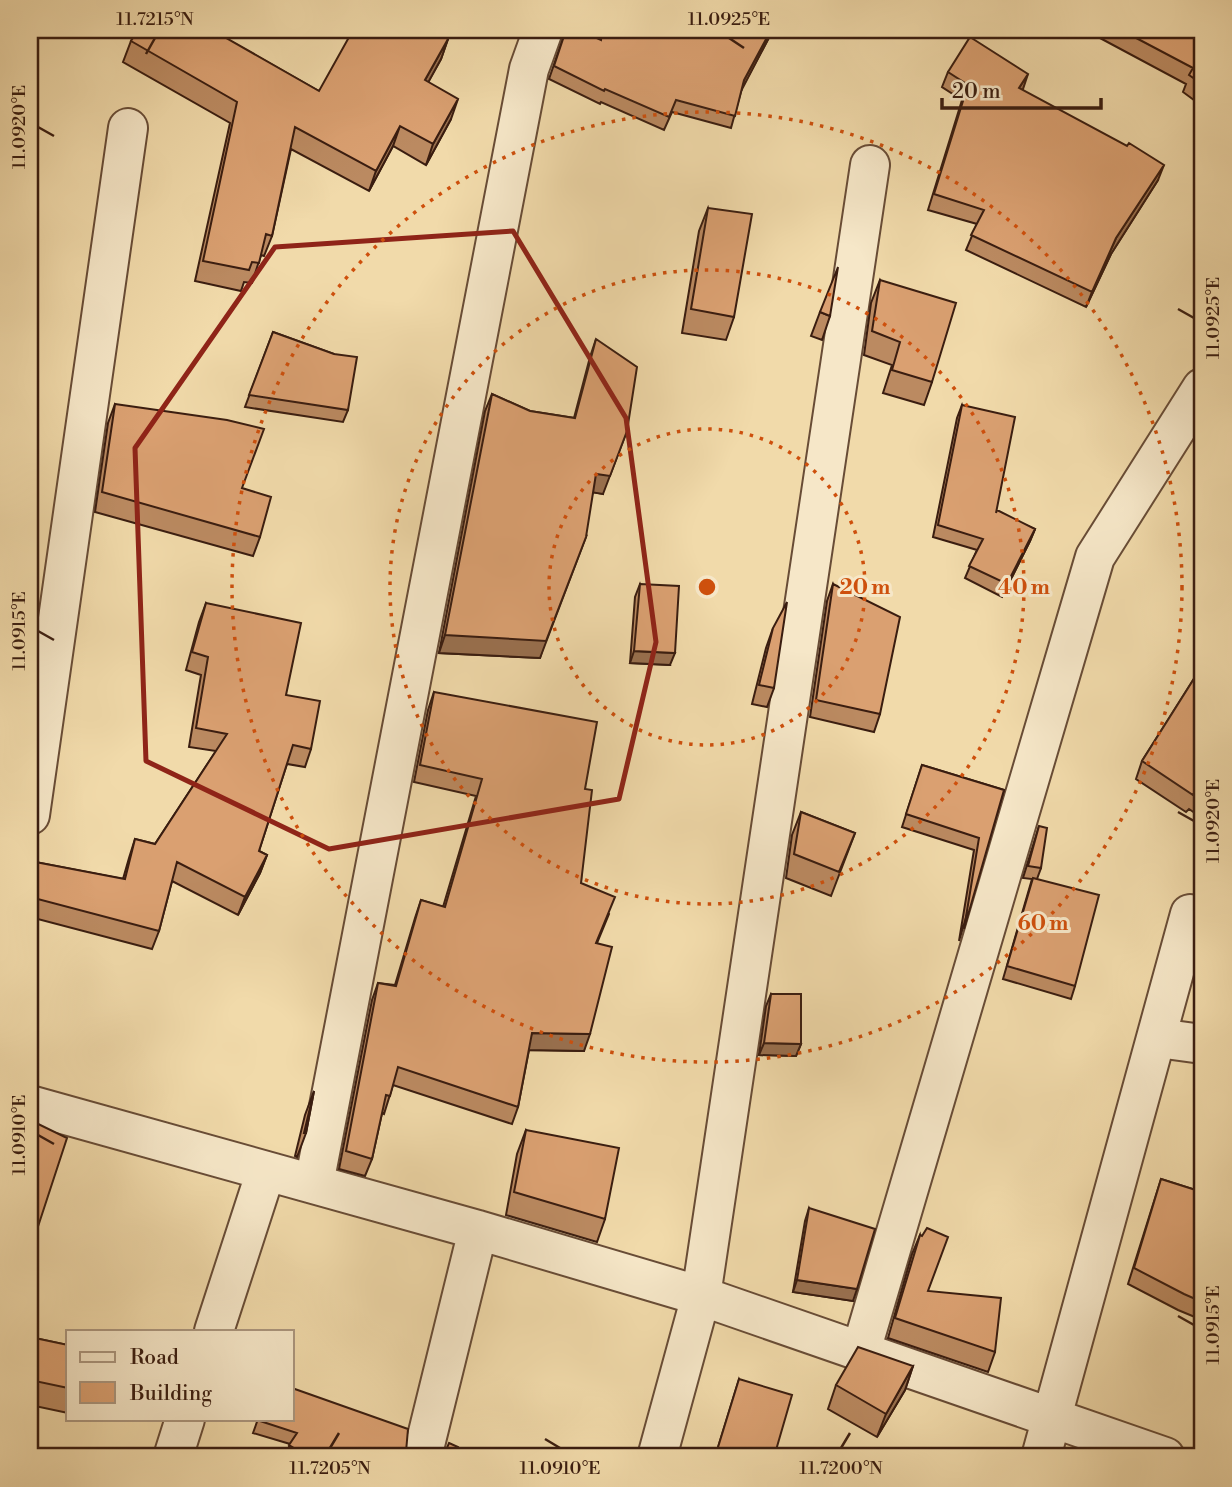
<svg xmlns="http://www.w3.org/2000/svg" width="1232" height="1487" font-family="'Libre Bodoni',serif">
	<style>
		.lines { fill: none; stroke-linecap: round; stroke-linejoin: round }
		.minor-casing { stroke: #684c36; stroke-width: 42 }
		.minor { stroke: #f6e7c8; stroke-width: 38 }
		.wall { fill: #bb8a61; stroke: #3a1d10; stroke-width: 2 }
		.shaded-wall { fill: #99704f; stroke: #3a1d10; stroke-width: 2 }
		.building { fill: #daa071; stroke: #3a1d10; stroke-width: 2 }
		.marked { fill: none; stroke: #8f2418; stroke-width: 5; stroke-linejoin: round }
		.ticks { fill: none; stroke: #3a1d10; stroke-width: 2.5 }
		.ring { fill: none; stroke: #ce500d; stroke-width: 3.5; stroke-dasharray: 3.5 7 }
		.centre { fill: #ce500d; stroke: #f6e7c8; stroke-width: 3.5 }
		.ring-label { font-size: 21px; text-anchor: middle; font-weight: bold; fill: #ce500d; stroke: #f6e7c8; stroke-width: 6; stroke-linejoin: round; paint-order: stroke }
		.neatline { fill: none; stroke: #3a1d10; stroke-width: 2.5 }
		.ticks-label { font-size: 18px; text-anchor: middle; fill: #3a1d10 }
	</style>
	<rect width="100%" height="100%" fill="#f1daaa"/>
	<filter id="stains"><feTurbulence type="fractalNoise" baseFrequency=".00286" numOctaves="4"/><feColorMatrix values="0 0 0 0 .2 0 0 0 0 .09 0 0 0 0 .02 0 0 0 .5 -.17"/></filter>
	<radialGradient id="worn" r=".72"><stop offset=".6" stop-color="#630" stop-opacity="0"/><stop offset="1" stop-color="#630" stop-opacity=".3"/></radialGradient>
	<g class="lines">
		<!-- minor casing -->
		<g class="minor-casing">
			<path id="minor" d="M30 815 128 128
				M1158 1038 1202 1044
				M30 1105 478 1230 701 1296 1165 1457
				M314 1184 529 69 543 30
				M214 1331 266 1171
				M861 1351 1095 557 1202 388
				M173 1457 185 1419
				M422 1457 478 1230
				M657 1457 701 1296 870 165
				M1041 1457 1190 914"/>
		</g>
		<!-- minor -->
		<use href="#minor" class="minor"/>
	</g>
	<!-- wall -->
	<path class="wall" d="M138 30H221L218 34 319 91 452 30 447 38 448 39 441 59 428 82 451 119 426 165 393 146 369 191 291 149 272 236 264 256 261 255 252 283 244 282 241 291 195 281 230 123 123 62 131 41Z
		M566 30 598 39 599 30H773L742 88 731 128 672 112 664 130 601 102 600 104 549 79Z
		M1085 30H1202V106L1183 92 1186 84Z
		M948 72 1022 90 1158 180 1111 254 1086 307 966 250 977 224 928 210 962 100 942 87Z
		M708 208 734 317 726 340 682 333 699 231Z
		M880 280 932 382 924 405 883 393 892 365 864 355 871 303Z
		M820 312 830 316 822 340 811 336Z
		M273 332 334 354 348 410 343 422 245 407Z
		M596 339 603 494 593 492 540 658 439 653 485 411 492 394 530 411 574 418 590 357Z
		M115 404 242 488 260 537 253 556 95 512 108 423Z
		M962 405 996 513 1035 529 1030 541 1002 597 965 578 977 550 933 537 957 418Z
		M640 584 670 665 630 663 635 597Z
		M833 584 880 714 874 732 810 717 827 601Z
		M206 603 311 749 305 767 287 764 259 851 267 855 260 873 238 915 172 881 159 931 152 949 30 917V861L123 879 129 858 135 839 155 844 216 751 189 747 201 675 186 670 199 622Z
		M773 628 774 688 767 707 752 704 766 648Z
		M1202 666V818L1189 809 1186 812 1136 779 1142 761Z
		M434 692 585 789 581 883 609 914 597 943 584 1051 529 1050 518 1107 512 1124 393 1085 384 1114 382 1113 372 1159 365 1176 339 1169 372 1000 378 983 395 985 415 918 421 900 443 907 476 796 414 782 428 710Z
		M922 765 1004 790 959 941 974 850 902 827Z
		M801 812 855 833 831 896 786 878 792 835Z
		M1039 826 1041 868 1037 879 1075 986 1071 999 1003 979 1032 879 1023 878Z
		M771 994 801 1044 796 1056 759 1055 766 1006Z
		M314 1091 306 1133 297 1157 295 1156 305 1115Z
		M526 1130 605 1219 597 1242 506 1215 517 1154Z
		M1161 1179 1202 1192V1320L1178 1310 1128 1284Z
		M809 1208 853 1301 793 1292 805 1221Z
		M920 1235 928 1291 995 1352 988 1372 888 1338 912 1254Z
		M30 1337 68 1345V1413L30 1405Z
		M913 1366 905 1390 877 1437 828 1409 836 1385Z
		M739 1379 774 1457H715Z
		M258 1419 406 1452 409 1457H285L290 1444 253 1433Z"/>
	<!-- shaded-wall -->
	<path class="shaded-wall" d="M448 30H452L436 56 444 36Z
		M771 30H773L740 93 744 80Z
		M448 39 441 59 418 101 425 80Z
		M1028 74 1023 89 1013 104 1019 88Z
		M458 99 451 119 426 165 433 144Z
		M400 126 393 146 369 191 376 171Z
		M1164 165 1158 180 1111 254 1086 307 1092 292 1116 238Z
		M627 431 603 494 590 492 596 474Z
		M1035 529 1030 541 1002 597 1007 584Z
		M586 537 540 658 439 653 445 635Z
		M634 651 675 653 670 665 630 663Z
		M267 855 260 873 238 915 245 897Z
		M532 1033 590 1034 584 1051 526 1050Z
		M764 1043 801 1044 796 1056 759 1055Z
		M797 1280 857 1289 853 1301 793 1292Z
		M913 1366 905 1390 877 1437 886 1414Z"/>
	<!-- building -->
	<path class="building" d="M138 30H215L214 31 319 91 353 30H448L444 36 448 39 425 80 458 99 433 144 400 126 376 171 295 127 272 236 266 234 259 263 252 262 249 270 203 261 237 102 131 41Z
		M566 30H579L601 40 602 30H771L744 80 735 116 676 100 669 117 605 89 604 91 554 66Z
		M1121 30H1202V84L1189 75 1193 68Z
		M970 37 1028 74 1019 88 1127 146 1129 143 1164 165 1116 238 1092 292 971 235 984 210 934 194 968 85 948 72Z
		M708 208 752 214 734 317 691 309Z
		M838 267 830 316 820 312Z
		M880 280 956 303 932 382 892 370 900 342 872 331Z
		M273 332 334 354 357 357 348 410 249 395Z
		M596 339 637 367 627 431 610 476 596 474 586 537 546 641 445 635 492 394 530 411 575 418Z
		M115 404 227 420 264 429 242 488 271 497 260 537 102 492Z
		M962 405 1015 417 996 513 997 510 1035 529 1007 584 969 566 983 539 938 525Z
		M640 584 679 586 675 653 634 651Z
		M833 584 900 617 880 714 816 700Z
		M787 602 774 688 759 685 773 628Z
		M206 603 301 623 286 695 320 701 311 749 293 745 259 851 267 855 245 897 177 862 159 931 30 897V861L125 879 135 839 155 844 227 734 196 728 208 657 192 652Z
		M1202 666V796L1195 791 1193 795 1142 761Z
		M434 692 597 722 585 789 592 790 581 883 615 897 596 943 612 947 590 1034 532 1033 518 1107 398 1067 390 1096 386 1095 372 1159 346 1151 378 983 396 986 421 900 445 907 482 779 420 765Z
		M922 765 1004 790 964 929 979 838 906 814Z
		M801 812 855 833 839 872 794 854Z
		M1039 826 1047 828 1041 868 1028 866Z
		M1033 878 1099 895 1075 986 1007 966Z
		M771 994H801V1044L764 1043Z
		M314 1091 306 1133H304Z
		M30 1120 67 1138 30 1251Z
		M526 1130 619 1148 605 1219 514 1192Z
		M1161 1179 1202 1192V1302L1184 1294 1134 1268Z
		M809 1208 875 1229 857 1289 797 1280Z
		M927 1228 948 1237 928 1291 1001 1298 995 1352 895 1318 920 1235 922 1236Z
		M30 1337 68 1345V1388L30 1380Z
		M858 1347 913 1366 886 1414 836 1385Z
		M739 1379 792 1395 774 1457H715Z
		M292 1388 408 1429 406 1452 409 1457H309L289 1445 297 1433 257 1420 258 1419H292Z
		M449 1443 458 1447 454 1457H443Z"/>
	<!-- marked area -->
	<path class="marked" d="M513 231 626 418 656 642 619 799 329 849 146 761 135 448 275 247Z"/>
	<!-- ticks -->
	<path class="ticks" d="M729 38 744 48M146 54 155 38M38 127 54 136M1178 309 1194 318M38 631 54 640M1178 812 1194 821M38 1135 54 1144M1178 1316 1194 1325M545 1439 560 1448M330 1448 339 1433M841 1448 850 1433"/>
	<!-- distance rings -->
	<g class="ring">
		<circle cx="707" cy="587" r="158"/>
		<circle cx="707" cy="587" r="317"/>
		<circle cx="707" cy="587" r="475"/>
	</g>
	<circle cx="707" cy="587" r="10" class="centre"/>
	<g class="ring-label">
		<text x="865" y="594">20 m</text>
		<text x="1024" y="594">40 m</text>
		<text x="1043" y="930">60 m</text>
	</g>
	<!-- margin -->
	<rect width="1232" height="1487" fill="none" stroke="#f1daaa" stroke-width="77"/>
	<!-- legend -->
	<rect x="66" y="1330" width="228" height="91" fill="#f6e7c8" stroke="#ab967e" stroke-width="2"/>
	<rect x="80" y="1352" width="35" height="10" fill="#f6e7c8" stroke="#ab967e" stroke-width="2"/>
	<text x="130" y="1364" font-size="21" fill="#3a1d10">Road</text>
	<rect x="80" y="1382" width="35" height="21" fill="#daa071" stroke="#ab967e" stroke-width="2"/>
	<text x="130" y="1400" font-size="21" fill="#3a1d10">Building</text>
	<!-- scale -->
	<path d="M942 98v10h159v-10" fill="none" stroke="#3a1d10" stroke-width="3.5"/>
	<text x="952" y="98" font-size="21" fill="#3a1d10" stroke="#f6e7c8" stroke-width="5" paint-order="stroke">20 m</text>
	<rect x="38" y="38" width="1156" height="1410" class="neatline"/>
	<g class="ticks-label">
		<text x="155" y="25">11.7215°N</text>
		<text x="729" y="25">11.0925°E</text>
		<text transform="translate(19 127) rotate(-90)" y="6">11.0920°E</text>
		<text transform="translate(1213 318) rotate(-90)" y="6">11.0925°E</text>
		<text transform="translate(19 631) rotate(-90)" y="6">11.0915°E</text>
		<text transform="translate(1213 821) rotate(-90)" y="6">11.0920°E</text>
		<text transform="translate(19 1135) rotate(-90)" y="6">11.0910°E</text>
		<text transform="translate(1213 1325) rotate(-90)" y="6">11.0915°E</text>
		<text x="330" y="1474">11.7205°N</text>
		<text x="560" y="1474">11.0910°E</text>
		<text x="841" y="1474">11.7200°N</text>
	</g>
	<rect width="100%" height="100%" filter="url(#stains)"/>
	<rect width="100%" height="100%" fill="url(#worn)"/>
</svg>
